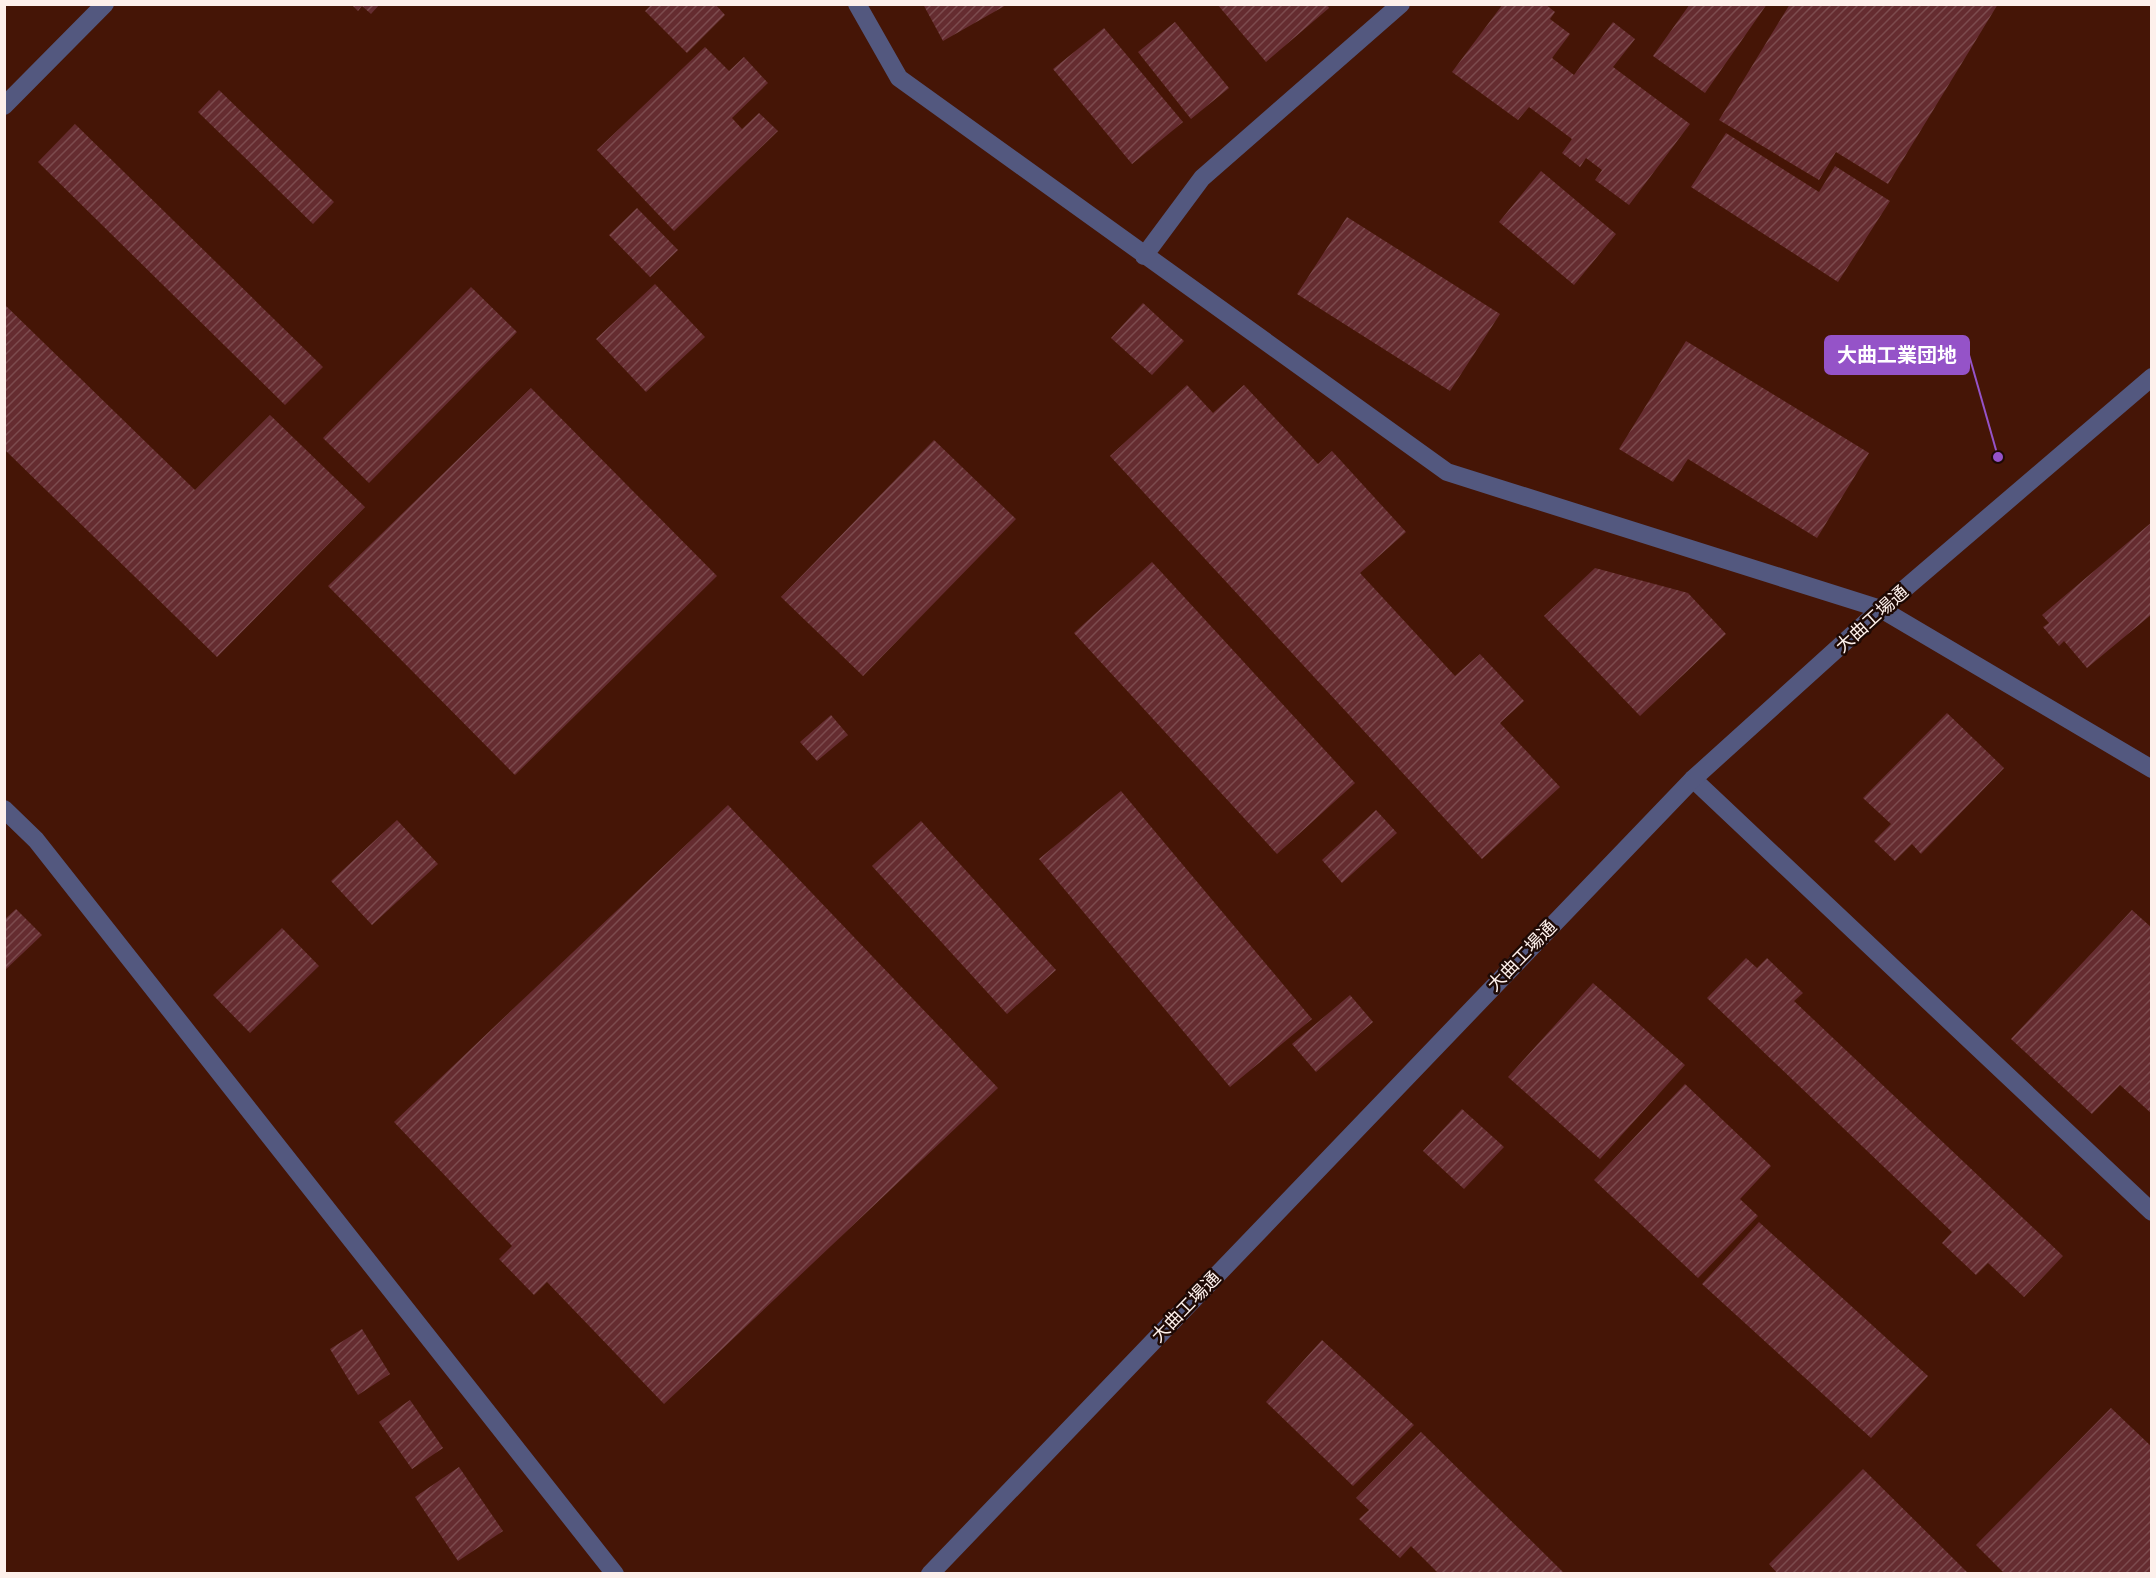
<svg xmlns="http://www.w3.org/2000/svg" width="2156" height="1578" font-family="Barlow,'Noto Sans JP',sans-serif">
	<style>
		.building { fill: url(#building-hatch) }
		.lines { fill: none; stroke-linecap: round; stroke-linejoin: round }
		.service { stroke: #53587f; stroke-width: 18 }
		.minor { stroke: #53587f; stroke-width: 18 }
		.tertiary { stroke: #53587f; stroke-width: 18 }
		.labels { text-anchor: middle; stroke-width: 5; stroke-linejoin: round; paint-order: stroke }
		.street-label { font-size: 18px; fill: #fdf0eb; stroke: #1e0904 }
		.leader { fill: none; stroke: #9553c8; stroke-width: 2 }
		.callout-dot { fill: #9553c8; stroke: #1e0904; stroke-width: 2 }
		.callout { fill: #9553c8; stroke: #9553c8; stroke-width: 2 }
		.callout-label { font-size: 20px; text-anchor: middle; font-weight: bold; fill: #fff }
	</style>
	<defs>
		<pattern id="building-hatch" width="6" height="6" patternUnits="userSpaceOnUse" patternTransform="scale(1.5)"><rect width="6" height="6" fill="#652c30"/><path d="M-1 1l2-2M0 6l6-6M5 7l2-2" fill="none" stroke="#7c4b4e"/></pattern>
	</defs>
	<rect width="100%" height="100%" fill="#451506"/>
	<!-- building -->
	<path class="building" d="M351 4H380L371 14 362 6 358 11Z
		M652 4H715L725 15 687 53 645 11Z
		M923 4H1008L943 41Z
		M1217 4H1327L1329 8 1266 62Z
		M1503 4H1545L1555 12 1550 19 1570 34 1552 58 1574 75 1613 22 1635 39 1613 67 1690 124 1629 205 1595 180 1602 170 1586 158 1580 167 1562 153 1572 139 1529 107 1518 120 1452 72Z
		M1690 4H1767L1705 93 1653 56Z
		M1790 4H1998L1888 184 1836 152 1819 180 1719 120Z
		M1175 22 1229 88 1191 119 1138 52Z
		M1104 28 1183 122 1132 164 1053 69Z
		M705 47 729 71 744 57 768 83 732 118 742 129 759 113 778 131 674 231 597 150Z
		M219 90 334 202 313 224 198 112Z
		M75 124 323 367 285 405 38 162Z
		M1726 133 1819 192 1835 166 1890 201 1838 282 1691 187Z
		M1541 171 1616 234 1574 285 1499 222Z
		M637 208 678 250 650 277 609 235Z
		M1347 217 1500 314 1450 391 1297 294Z
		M655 284 705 337 646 392 596 339Z
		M471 287 517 332 369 483 323 438Z
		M1143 303 1184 341 1152 375 1111 338Z
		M4 304 195 490 270 415 365 507 217 657 4 449Z
		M1686 341 1869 453 1817 538 1688 459 1673 482 1619 449Z
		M1187 385 1213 413 1244 385 1318 464 1332 451 1406 532 1360 573 1455 676 1480 654 1524 701 1500 723 1560 787 1482 859 1110 456Z
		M531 388 717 576 515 775 328 586Z
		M934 440 1016 519 863 676 781 597Z
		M2152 522V614L2087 668 2064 641 2059 646 2043 627 2049 623 2042 615Z
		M1152 562 1355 783 1277 854 1074 633Z
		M1595 568 1688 593 1726 634 1640 716 1544 616Z
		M1947 713 2004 768 1921 854 1912 844 1895 861 1874 841 1891 824 1863 798Z
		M831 715 848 735 817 761 800 742Z
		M1121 791 1312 1019 1230 1087 1039 859Z
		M728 805 998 1088 664 1404 547 1282 534 1295 499 1259 512 1246 394 1122Z
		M1376 810 1397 833 1342 883 1322 860Z
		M397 820 438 864 372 925 331 881Z
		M921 821 1056 970 1007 1014 872 866Z
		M16 909 42 935 4 971V920Z
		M2132 910 2152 928V1114L2120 1085 2092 1114 2011 1039Z
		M282 928 319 966 250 1033 213 995Z
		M1746 958 1757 968 1767 958 1803 993 1794 1001 2063 1256 2024 1297 1988 1263 1976 1275 1942 1243 1952 1232 1707 998Z
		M1593 983 1685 1065 1600 1159 1508 1077Z
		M1350 995 1373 1022 1316 1072 1292 1044Z
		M1685 1084 1771 1166 1740 1199 1758 1216 1698 1278 1594 1180Z
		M1462 1109 1504 1147 1464 1189 1423 1151Z
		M1759 1222 1928 1376 1871 1438 1702 1284Z
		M362 1329 390 1374 358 1395 330 1349Z
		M1322 1340 1414 1425 1353 1486 1266 1402Z
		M410 1400 443 1448 412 1469 379 1422Z
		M2111 1408 2152 1447V1574H2005L1976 1545Z
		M1421 1432 1565 1574H1439L1411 1546 1400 1558 1359 1519 1369 1510 1356 1498Z
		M459 1467 503 1531 458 1561 415 1497Z
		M1863 1469 1969 1574H1778L1769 1564Z"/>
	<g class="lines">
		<!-- service -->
		<path class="service" d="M1693 779 2152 1212"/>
		<!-- minor -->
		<path class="minor" d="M857 4 899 78 1447 472 1881 609 2152 769
			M4 106 105 4
			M1144 256 1202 178 1401 4
			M4 809 36 840 615 1574"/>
		<!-- tertiary -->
		<path class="tertiary" d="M930 1574 1693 779 1881 609 2152 377"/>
	</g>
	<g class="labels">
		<!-- street labels -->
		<g class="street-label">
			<text transform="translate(1872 619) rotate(-42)" y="6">大曲工場通</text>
			<text transform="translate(1522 956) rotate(-46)" y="6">大曲工場通</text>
			<text transform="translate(1186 1307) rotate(-46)" y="6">大曲工場通</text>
		</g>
	</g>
	<!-- callouts -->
	<path class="leader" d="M1998 457L1969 355"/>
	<circle class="callout-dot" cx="1998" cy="457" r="6"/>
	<rect class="callout" x="1825" y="336" width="144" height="38" rx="6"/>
	<g class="callout-label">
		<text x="1897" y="362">大曲工業団地</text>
	</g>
	<!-- border -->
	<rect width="2156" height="1578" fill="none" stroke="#fdf0eb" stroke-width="12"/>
</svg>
